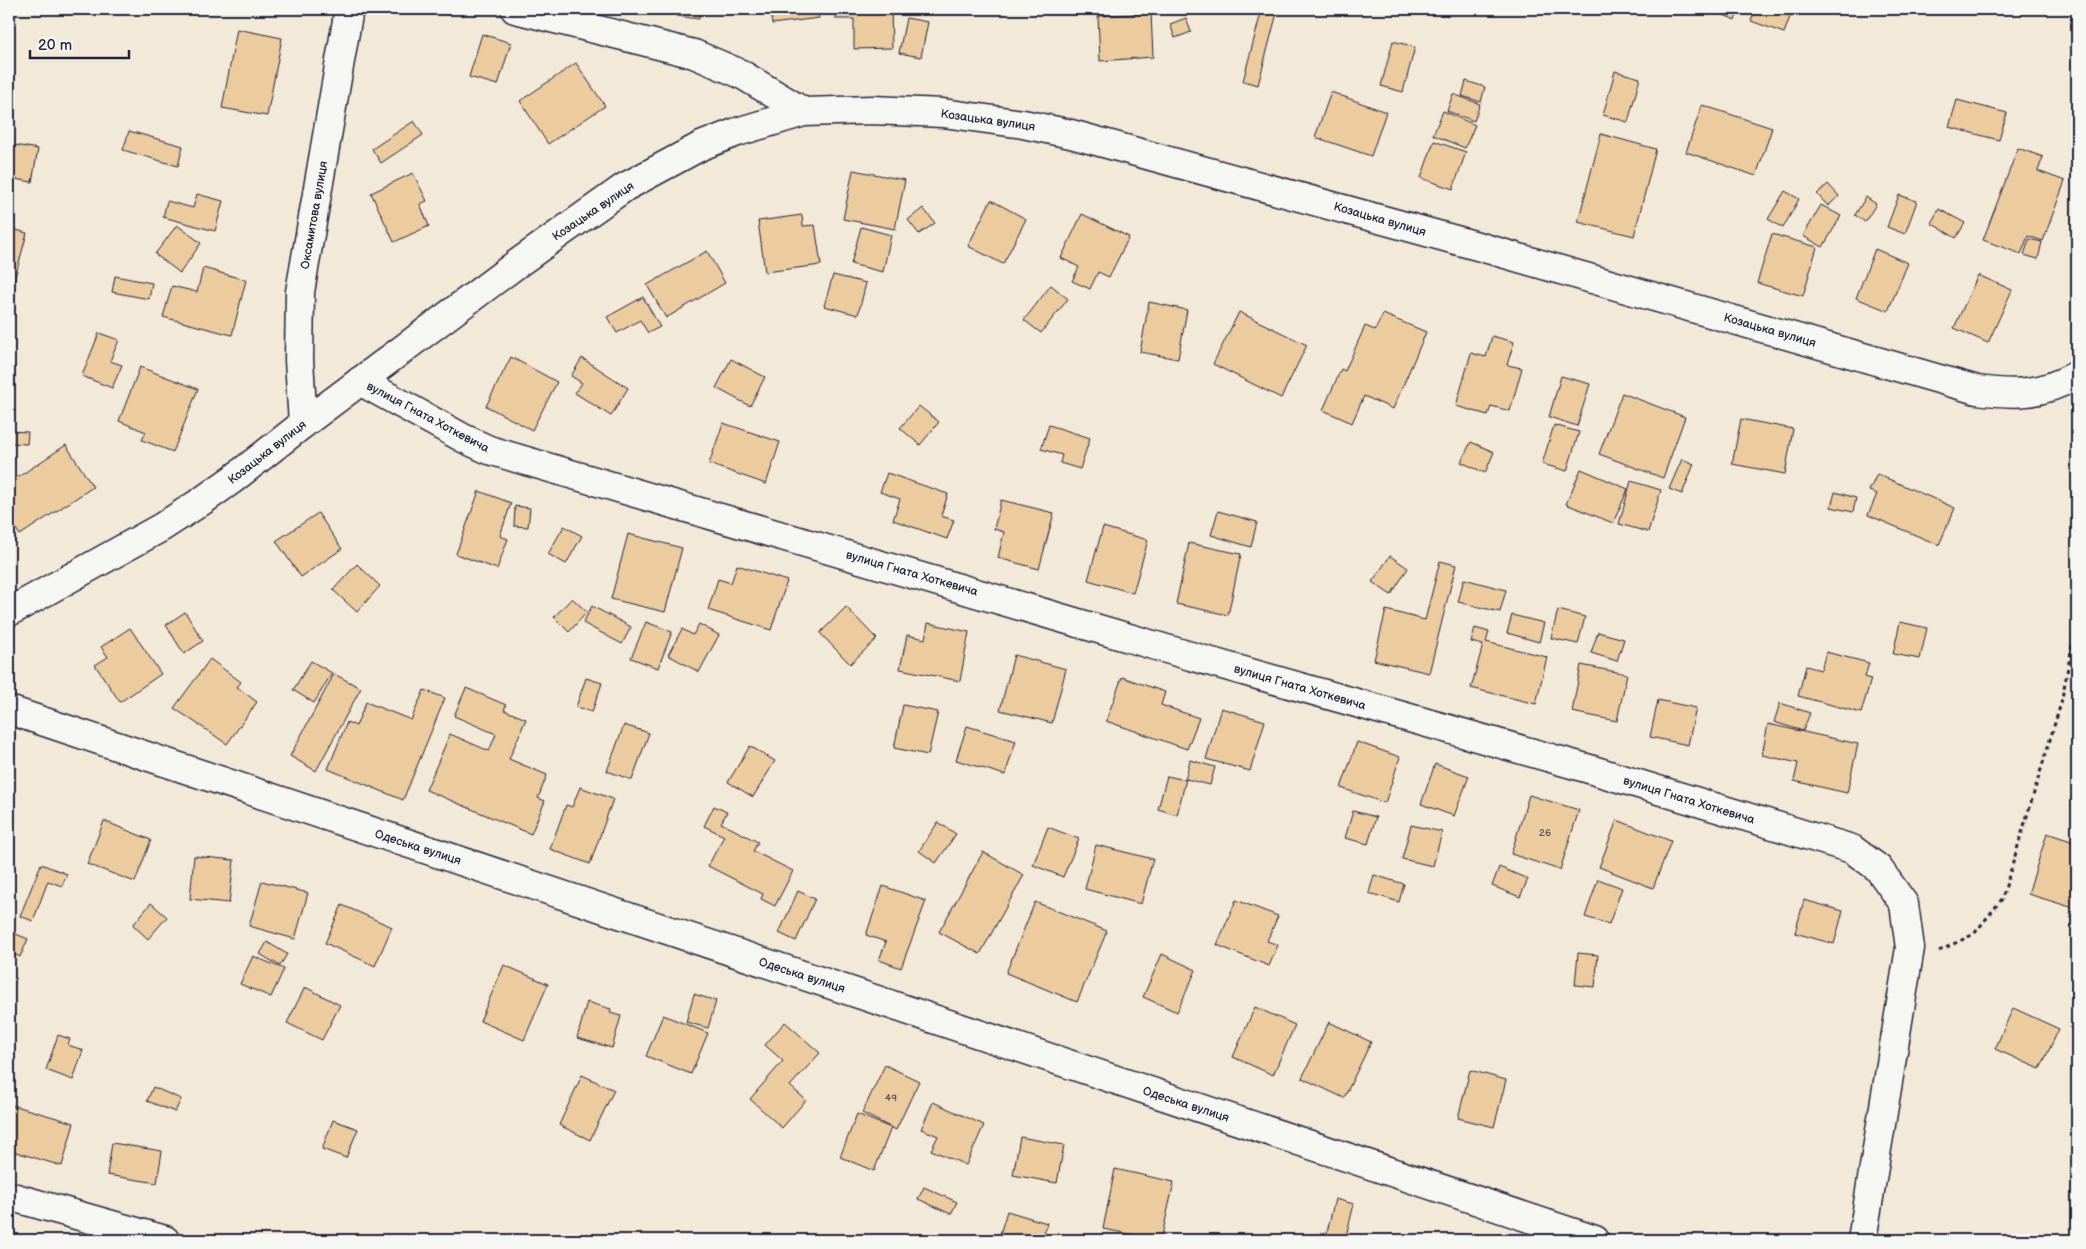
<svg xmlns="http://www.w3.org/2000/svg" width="2086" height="1249" font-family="'Balsamiq Sans',sans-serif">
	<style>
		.building { fill: #eccb9e; stroke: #22223b }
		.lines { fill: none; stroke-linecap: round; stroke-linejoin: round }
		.minor-casing { stroke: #22223b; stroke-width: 31 }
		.secondary-casing { stroke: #22223b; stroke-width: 31 }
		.path { stroke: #22223b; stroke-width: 3; stroke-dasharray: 4 4; stroke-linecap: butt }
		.minor { stroke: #f6f6f2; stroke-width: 28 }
		.secondary { stroke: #f6f6f2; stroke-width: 28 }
		.labels { text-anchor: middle; stroke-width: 5; stroke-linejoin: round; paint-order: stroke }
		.number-label { font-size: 10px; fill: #544c54 }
		.street-label { font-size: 12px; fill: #22223b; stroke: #f6f6f2 }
	</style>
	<rect width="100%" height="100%" fill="#f3e9d9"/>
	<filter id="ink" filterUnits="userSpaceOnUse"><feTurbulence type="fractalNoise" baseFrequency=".02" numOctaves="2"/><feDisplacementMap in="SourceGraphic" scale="10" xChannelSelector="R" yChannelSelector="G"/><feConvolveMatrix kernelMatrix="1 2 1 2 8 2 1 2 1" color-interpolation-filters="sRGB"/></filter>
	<g filter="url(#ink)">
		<!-- building -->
		<path class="building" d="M678 9H715L714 12 700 10 699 19 677 16Z
			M770 9H818L819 18 772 24Z
			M836 9H891L892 48 854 49V19H836Z
			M1262 9H1278L1258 85 1243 81Z
			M1714 9H1740L1735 20 1713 10Z
			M1756 9H1793L1784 33 1751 21Z
			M1151 13 1153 57 1100 61 1098 16Z
			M906 18 928 22 921 57 899 53Z
			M1186 18 1191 32 1175 38 1170 24Z
			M237 29 282 38 267 116 222 108Z
			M482 34 511 43 498 85 469 77Z
			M1393 41 1415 47 1403 92 1381 86Z
			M576 63 605 106 548 144 520 101Z
			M1615 71 1640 78 1628 122 1603 115Z
			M1466 81 1485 87 1481 102 1462 96Z
			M1331 92 1386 112 1371 156 1315 137Z
			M1453 94 1480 104 1474 121 1447 111Z
			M1957 100 2007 113 1999 140 1949 127Z
			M1702 105 1772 128 1756 176 1686 152Z
			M1443 111 1475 125 1465 148 1433 135Z
			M414 121 423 135 381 163 372 149Z
			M129 131 183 146 178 166 123 150Z
			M1601 134 1656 149 1634 236 1578 222Z
			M1434 141 1466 152 1453 189 1421 178Z
			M9 144 38 149 32 182 9 178Z
			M2018 148 2043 157 2038 171 2065 181 2043 241 2028 236 2021 254 1983 240Z
			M853 170 905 180 895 229 843 219Z
			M413 173 427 201 420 204 429 226 394 242 371 193Z
			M1828 184 1839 196 1828 206 1817 194Z
			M1785 191 1799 199 1783 228 1768 219Z
			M197 194 223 201 215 231 163 217 167 201 193 208Z
			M1899 195 1917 201 1905 234 1887 227Z
			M1866 197 1876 204 1865 222 1855 215Z
			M991 200 1026 219 1003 264 968 246Z
			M1821 205 1841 216 1823 247 1803 236Z
			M923 208 935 223 919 234 908 220Z
			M1939 209 1965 223 1956 238 1931 223Z
			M1082 214 1129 237 1109 277 1098 272 1090 289 1072 281 1079 267 1061 258Z
			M802 215 803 226 815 225 821 265 765 272 758 221Z
			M177 225 201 243 180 273 155 254Z
			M861 227 891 235 883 272 851 264Z
			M9 228 27 233 14 281 9 280Z
			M1772 234 1817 247 1803 296 1757 283Z
			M2029 239 2042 242 2038 259 2024 255Z
			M1875 249 1908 263 1888 311 1856 298Z
			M707 251 725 283 666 318 647 285Z
			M203 268 246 280 232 335 163 317 172 286 197 292Z
			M833 275 866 283 858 315 824 306Z
			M1978 275 2012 290 1988 343 1954 328Z
			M115 276 152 283 149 299 112 292Z
			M1051 285 1068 299 1041 333 1024 320Z
			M643 297 660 327 648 333 640 320 617 333 607 317Z
			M1149 302 1187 310 1178 359 1140 352Z
			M1239 312 1307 345 1281 398 1213 364Z
			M1383 314 1426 332 1393 409 1364 396 1352 423 1323 410 1341 369 1345 371 1365 326 1375 330Z
			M99 333 119 340 110 361 122 365 112 388 82 376Z
			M1492 336 1514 342 1507 365 1522 368 1510 411 1491 406 1488 415 1456 406 1471 353 1486 357Z
			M511 357 557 382 532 430 486 406Z
			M582 358 628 388 611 416 575 393 582 383 571 376Z
			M731 359 765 377 750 406 716 388Z
			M140 367 198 389 173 452 142 440 146 432 119 421Z
			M1561 376 1590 384 1577 426 1549 417Z
			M1622 393 1685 417 1663 478 1599 454Z
			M919 406 939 422 920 445 900 428Z
			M1741 419 1793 429 1785 474 1732 464Z
			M723 423 780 442 766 484 709 464Z
			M1049 425 1090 438 1080 469 1060 463 1062 455 1041 449Z
			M1554 425 1579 432 1567 471 1542 464Z
			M9 431 28 432 27 444 9 443Z
			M1471 442 1494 452 1485 473 1461 462Z
			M66 445 93 487 20 535 9 518V483Z
			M1682 459 1694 464 1682 494 1669 489Z
			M1581 469 1628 489 1613 523 1566 504Z
			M887 473 948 494 941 516 954 520 947 539 893 520 900 499 880 492Z
			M1877 474 1955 508 1939 545 1868 515 1877 494 1869 491Z
			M1631 481 1661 490 1648 532 1619 524Z
			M479 491 511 503 500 536 508 539 497 569 456 554Z
			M1835 492 1856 498 1853 512 1831 507Z
			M1001 500 1054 513 1039 569 998 558 1004 532 994 529Z
			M515 506 530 508 528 527 514 526Z
			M1218 511 1257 522 1251 547 1211 535Z
			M318 513 342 549 301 577 276 541Z
			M564 526 582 536 566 564 548 554Z
			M1103 527 1148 540 1133 593 1088 580Z
			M9 532 15 541 9 545Z
			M628 534 682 548 665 612 611 599Z
			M1189 543 1241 554 1228 615 1176 604Z
			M1390 556 1408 568 1391 595 1372 582Z
			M1440 561 1456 565 1429 673 1374 660 1386 610 1425 620Z
			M357 564 380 586 357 612 333 590Z
			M737 565 787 581 771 630 708 610 718 579 731 583Z
			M1464 579 1506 590 1500 612 1458 602Z
			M572 598 587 612 569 632 554 617Z
			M592 606 631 627 622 644 583 623Z
			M846 607 877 639 850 664 820 633Z
			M1558 610 1585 617 1578 644 1551 638Z
			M185 612 203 641 184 654 166 625Z
			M1512 615 1544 623 1539 642 1507 633Z
			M646 622 672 632 658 668 631 658Z
			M1900 622 1927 628 1920 659 1893 654Z
			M928 623 969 632 960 681 900 669 907 635 925 639Z
			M699 624 719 635 699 672 668 655 682 629 693 635Z
			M130 628 161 674 120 702 95 665 108 657 101 647Z
			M1475 628 1489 632 1486 642 1547 657 1536 704 1471 688 1483 645 1471 642Z
			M1598 632 1624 639 1617 661 1591 653Z
			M1826 652 1869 663 1865 677 1871 679 1861 713 1798 696 1806 666 1821 670Z
			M1014 655 1066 669 1052 723 1000 710Z
			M210 659 241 682 237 687 257 702 227 744 174 708Z
			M311 661 332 673 314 703 293 690Z
			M1581 665 1627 674 1617 721 1572 712Z
			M334 674 361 688 316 771 290 756Z
			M1122 677 1165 692 1161 705 1199 718 1187 749 1106 721Z
			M586 678 602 683 592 712 576 707Z
			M466 688 506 705 504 710 526 719 509 759 547 775 538 798 545 801 531 834 426 790 450 734 489 751 496 734 454 716Z
			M424 690 445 698 403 800 328 769 347 722 356 726 366 702 411 720Z
			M1658 700 1696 708 1688 745 1650 737Z
			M1780 703 1810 713 1803 731 1774 722Z
			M903 705 938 712 928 755 894 748Z
			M1221 708 1265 721 1250 771 1206 759Z
			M1768 724 1858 744 1847 793 1794 781 1798 763 1762 755Z
			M624 725 649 733 632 780 607 771Z
			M967 726 1016 741 1005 775 956 760Z
			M1357 742 1400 757 1385 803 1341 788Z
			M750 746 775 761 753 797 728 782Z
			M1190 760 1215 767 1210 785 1186 779 1177 815 1158 809 1167 776 1185 780Z
			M1435 764 1469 776 1454 816 1421 804Z
			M580 787 613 799 590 864 550 849 566 805 572 807Z
			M1529 795 1579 810 1560 870 1511 854Z
			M714 806 727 812 721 823 758 842 753 851 793 871 775 906 761 899 763 894 708 866 724 836 704 826Z
			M1353 811 1376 817 1368 844 1345 838Z
			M1617 820 1671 841 1653 888 1599 867Z
			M104 821 151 840 135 882 87 864Z
			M938 822 956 834 936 863 919 851Z
			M1411 825 1442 832 1433 866 1402 859Z
			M1048 827 1079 839 1063 877 1033 865Z
			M2047 833 2077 843V909L2028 894Z
			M1096 845 1153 859 1141 904 1085 889Z
			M983 852 1024 875 980 954 939 932Z
			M194 856 234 860 229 903 190 899Z
			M41 864 67 874 62 886 48 881 33 921 20 916Z
			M1499 867 1528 879 1520 897 1492 886Z
			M1374 875 1404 884 1399 902 1369 893Z
			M1598 879 1622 888 1609 924 1585 917Z
			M262 881 308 893 295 939 249 926Z
			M883 886 926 901 901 968 879 960 886 942 866 935Z
			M798 891 815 899 796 941 779 933Z
			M1236 900 1278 916 1267 941 1278 945 1269 966 1217 945Z
			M1804 900 1843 911 1834 944 1795 933Z
			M1035 902 1107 931 1077 1002 1006 973Z
			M151 903 167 917 148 939 133 925Z
			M342 905 392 927 375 966 325 943Z
			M11 932 28 939 20 957 9 952V938Z
			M267 942 287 954 280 966 260 954Z
			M1578 953 1598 955 1595 987 1575 985Z
			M1162 954 1196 970 1177 1012 1143 997Z
			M253 956 284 969 271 997 240 984Z
			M504 965 548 984 524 1040 480 1021Z
			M305 987 340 1005 322 1040 287 1023Z
			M694 994 716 1001 708 1028 686 1022Z
			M587 1002 611 1009 610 1013 621 1016 612 1048 577 1038Z
			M1255 1007 1295 1025 1273 1075 1233 1057Z
			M2013 1008 2059 1029 2040 1069 1995 1049Z
			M663 1015 708 1033 691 1074 646 1056Z
			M785 1022 820 1053 790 1086 806 1100 782 1128 750 1099 783 1061 765 1045Z
			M1329 1022 1371 1042 1344 1098 1302 1078Z
			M58 1035 70 1039 68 1045 83 1050 73 1080 46 1070Z
			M885 1065 919 1081 896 1130 862 1113Z
			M1470 1070 1506 1080 1494 1127 1458 1118Z
			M582 1075 614 1090 590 1140 559 1125Z
			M153 1087 181 1099 175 1112 147 1101Z
			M933 1102 984 1125 966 1165 931 1150 938 1136 921 1129Z
			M9 1104 74 1123 62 1166 9 1150Z
			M857 1114 891 1128 874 1171 840 1157Z
			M333 1120 358 1129 346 1158 322 1149Z
			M1020 1137 1064 1145 1057 1183 1013 1175Z
			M112 1143 162 1151 157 1183 107 1175Z
			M1115 1169 1174 1182 1161 1240 1103 1229Z
			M924 1187 957 1202 951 1214 918 1199Z
			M1335 1199 1354 1204 1345 1240H1325Z
			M1007 1211 1047 1223 1042 1240H1022L1000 1234Z"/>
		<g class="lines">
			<!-- minor casing -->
			<g class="minor-casing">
				<path id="minor" d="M515 9 694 54 741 74 804 112
					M360 381 463 438 489 450 1187 655 1586 768 1852 849 1878 868 1904 904 1910 948 1862 1240
					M303 424 299 360 300 292 349 9
					M9 710 1595 1240
					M9 1196 165 1240"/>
			</g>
			<!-- secondary casing -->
			<g class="secondary-casing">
				<path id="secondary" d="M9 612 162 527 202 501 233 479 303 424 518 263 625 187 701 146 737 132 804 112 872 110 943 113 1023 124 1071 134 1481 247 1977 390C2016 395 2041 395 2077 375"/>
			</g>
			<!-- path -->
			<path class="path" d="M1939 951 1974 934 2002 899 2061 703 2077 621"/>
			<!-- minor -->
			<use href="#minor" class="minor"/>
			<!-- secondary -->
			<use href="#secondary" class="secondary"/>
		</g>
	</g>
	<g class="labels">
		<!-- number labels -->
		<g class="number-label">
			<text x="1545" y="836">26</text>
			<text x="891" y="1101">49</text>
		</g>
		<!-- street labels -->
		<g class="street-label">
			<text transform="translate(988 120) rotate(8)" y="4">Козацька вулиця</text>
			<text transform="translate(593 211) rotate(-34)" y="4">Козацька вулиця</text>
			<text transform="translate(314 215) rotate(-80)" y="4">Оксамитова вулиця</text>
			<text transform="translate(1380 219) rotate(16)" y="4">Козацька вулиця</text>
			<text transform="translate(1770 330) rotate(16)" y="4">Козацька вулиця</text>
			<text transform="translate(428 417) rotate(28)" y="4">вулиця Гната Хоткевича</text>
			<text transform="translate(267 452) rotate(-38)" y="4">Козацька вулиця</text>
			<text transform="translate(912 573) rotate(16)" y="4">вулиця Гната Хоткевича</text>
			<text transform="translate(1300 687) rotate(16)" y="4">вулиця Гната Хоткевича</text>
			<text transform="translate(1689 800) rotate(17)" y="4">вулиця Гната Хоткевича</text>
			<text transform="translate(418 847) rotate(18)" y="4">Одеська вулиця</text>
			<text transform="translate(802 975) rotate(18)" y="4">Одеська вулиця</text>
			<text transform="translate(1186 1104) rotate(18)" y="4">Одеська вулиця</text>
		</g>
	</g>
	<!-- margin -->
	<rect width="2086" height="1249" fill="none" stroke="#f6f6f2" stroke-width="30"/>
	<rect x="15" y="15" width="2056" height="1219" fill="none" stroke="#22223b" stroke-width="2" filter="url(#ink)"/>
	<!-- scale -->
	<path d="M30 50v8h99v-8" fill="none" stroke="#22223b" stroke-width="2.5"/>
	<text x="38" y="50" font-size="15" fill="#22223b" stroke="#f6f6f2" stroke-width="4" paint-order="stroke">20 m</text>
</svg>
